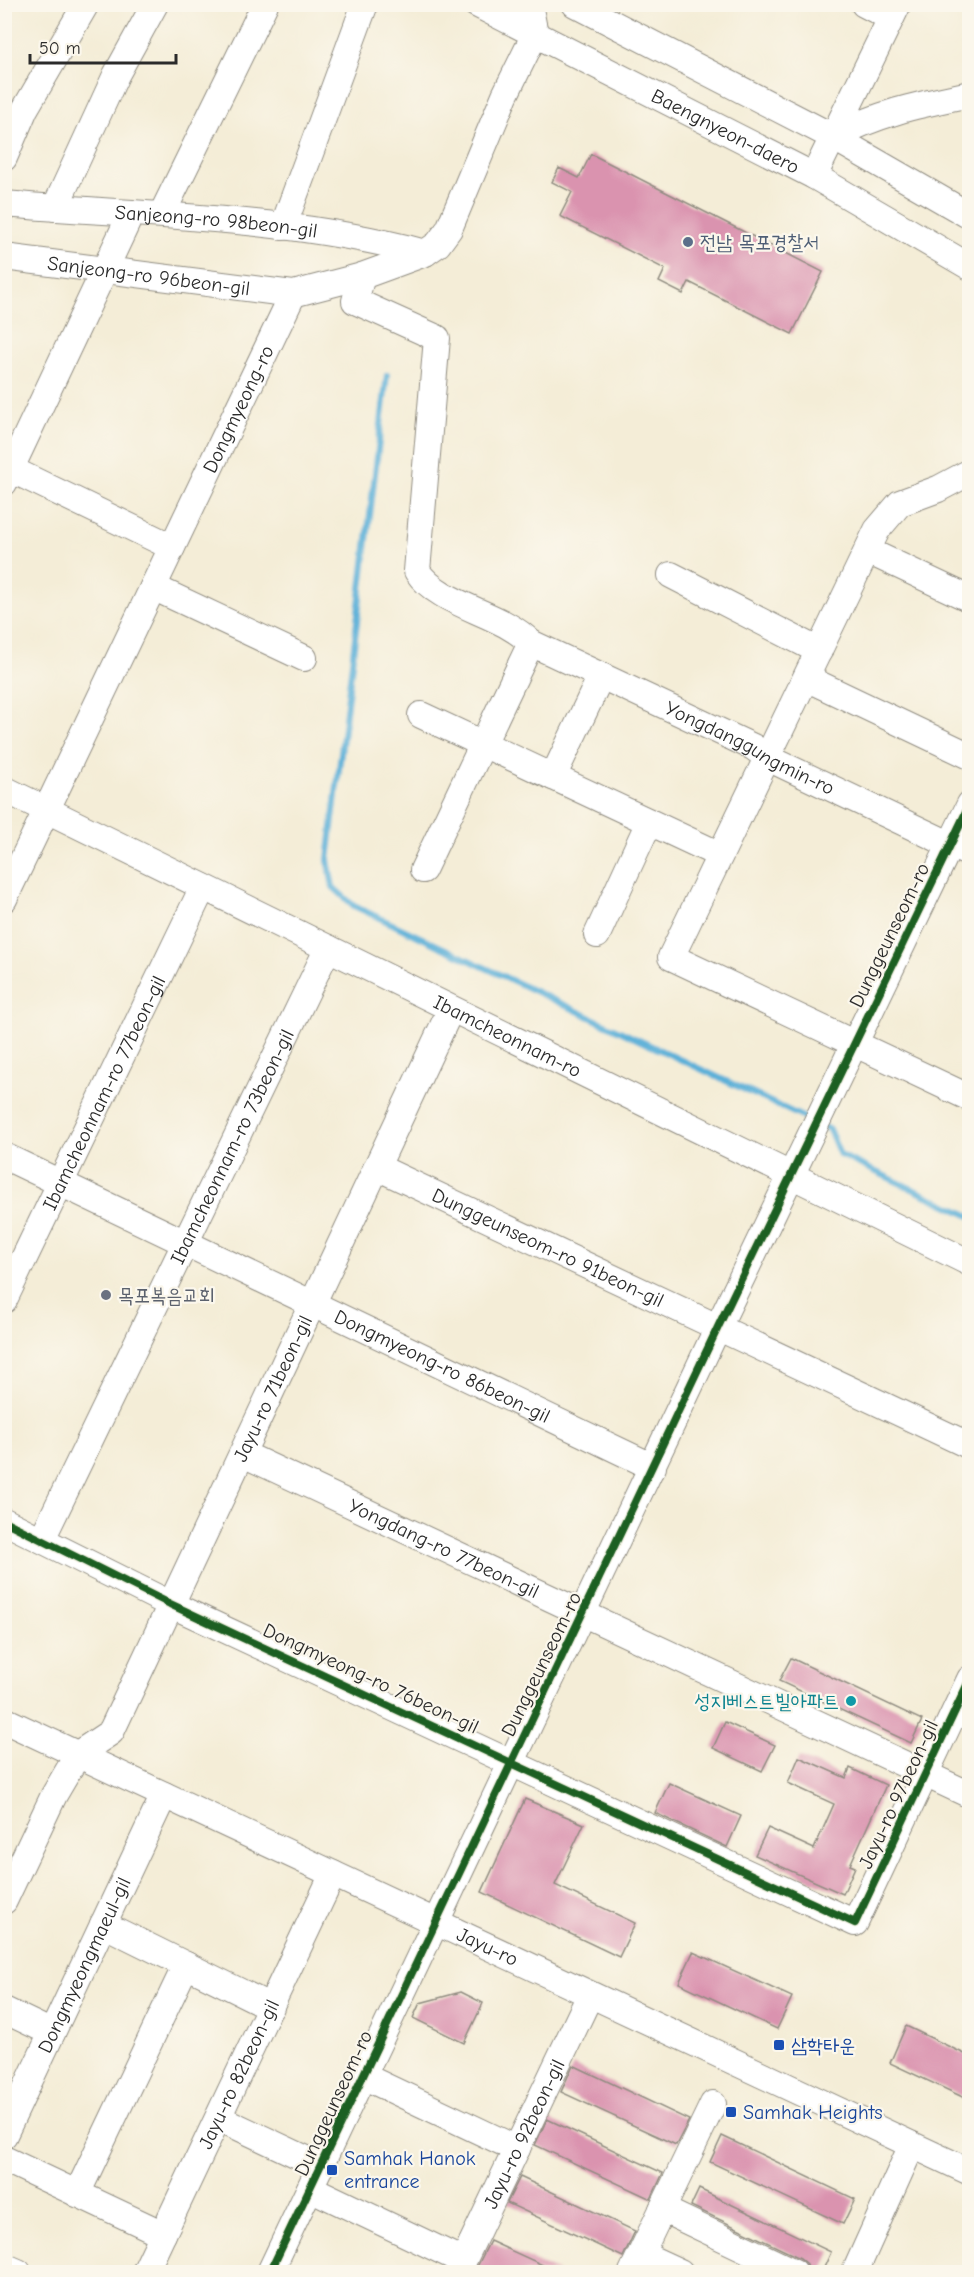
<svg xmlns="http://www.w3.org/2000/svg" width="974" height="2277" font-family="'Comic Neue','Poor Story',sans-serif">
	<style>
		.lines { fill: none; stroke-linecap: round; stroke-linejoin: round }
		.stream { stroke: #5cb0d8; stroke-width: 6 }
		.building { fill: #da93af }
		.minor-casing { stroke: #908c81; stroke-width: 28 }
		.minor { stroke: #fff; stroke-width: 26 }
		.cycleway-casing { stroke: #fbf7ec; stroke-width: 11 }
		.cycleway { stroke: #1b5e20; stroke-width: 8 }
		.service-dot { fill: #5c6f8a; stroke: #fbf7ec; stroke-width: 2 }
		.worship-dot { fill: #6b7280; stroke: #fbf7ec; stroke-width: 2 }
		.culture-dot { fill: #0f9aa8; stroke: #fbf7ec; stroke-width: 2 }
		.transit-dot { fill: #1a4fb4; stroke: #fbf7ec; stroke-width: 2 }
		.labels { text-anchor: middle; stroke-width: 4.5; stroke-linejoin: round; paint-order: stroke }
		.street-label { font-size: 20px; fill: #2b2b2b; stroke: #fbf7ec }
		.service-label { font-size: 20px; fill: #4e5e75; stroke: #fbf7ec; text-anchor: start }
		.worship-label { font-size: 20px; fill: #5b616d; stroke: #fbf7ec; text-anchor: start }
		.culture-label { font-size: 20px; fill: #0d838f; stroke: #fbf7ec; text-anchor: end }
		.transit-label { font-size: 20px; fill: #164399; stroke: #fbf7ec; text-anchor: start }
	</style>
	<rect width="100%" height="100%" fill="#fbf7ec"/>
	<filter id="ink" filterUnits="userSpaceOnUse"><feTurbulence type="fractalNoise" baseFrequency=".0167" numOctaves="2"/><feDisplacementMap in="SourceGraphic" scale="12" xChannelSelector="R" yChannelSelector="G"/><feConvolveMatrix kernelMatrix="1 2 1 2 8 2 1 2 1" color-interpolation-filters="sRGB"/></filter>
	<filter id="wash" filterUnits="userSpaceOnUse"><feTurbulence type="fractalNoise" baseFrequency=".008" numOctaves="4" result="noise"/><feDisplacementMap in="SourceGraphic" scale="24" xChannelSelector="R" yChannelSelector="G"/><feGaussianBlur stdDeviation="1.35" result="paint"/><feColorMatrix in="noise" values="0 0 0 0 0 0 0 0 0 0 0 0 0 0 0 0 0 1.4 0 .05"/><feComposite in="paint" operator="in"/></filter>
	<g filter="url(#wash)">
		<rect width="100%" height="100%" fill="#f4edd7"/>
		<g class="lines">
			<!-- stream -->
			<path class="stream" d="M387 375 328 860 333 887 354 906 811 1121
				M821 1126 829 1129 840 1155 970 1216"/>
		</g>
		<g id="blocks">
			<!-- building -->
			<path class="building" d="M591 154 823 272 792 334 689 282 683 294 659 282 665 269 560 216 572 192 552 182 559 168 579 178Z
				M791 1658 922 1720 911 1743 779 1681Z
				M725 1722 775 1745 762 1771 713 1748Z
				M799 1757 846 1778 850 1768 886 1785 850 1865 855 1867 843 1894 755 1855 768 1828 814 1849 834 1804 788 1783Z
				M669 1783 741 1816 727 1847 655 1813Z
				M525 1799 584 1824 555 1885 635 1923 619 1957 482 1892Z
				M693 1952 792 1997 777 2029 679 1983Z
				M461 1992 483 2003 464 2043 413 2018 420 2003Z
				M906 2026 969 2056V2100L890 2063Z
				M573 2065 689 2120 676 2145 561 2092Z
				M547 2119 663 2173 651 2199 535 2145Z
				M722 2136 855 2199 843 2224 710 2162Z
				M520 2177 635 2231 623 2257 507 2203Z
				M699 2189 831 2252 822 2272H809L807 2264 800 2258 691 2206Z
				M490 2241 558 2272H489L477 2267Z"/>
		</g>
	</g>
	<g filter="url(#ink)">
		<use href="#blocks" fill-opacity="0" stroke="#908c81" stroke-width="1.5"/>
		<g class="lines">
			<!-- minor casing -->
			<g class="minor-casing">
				<g id="minor">
					<path id="s1" d="M476 4 814 176 970 267"/>
					<path d="M575 4 833 137 970 216"/>
					<path d="M864 4 891 18"/>
					<path d="M833 137C881 112 918 105 970 94"/>
					<path d="M4 158 25 109 86 4"/>
					<path d="M814 176 898 4"/>
					<path id="s2" d="M4 204C145 216 288 216 425 253"/>
					<path d="M55 208 116 75 155 4"/>
					<path d="M162 214 265 4"/>
					<path d="M283 227 365 4"/>
					<path id="s3" d="M4 257 293 294 362 276 425 253 438 244 449 229 505 95 535 34 529 4"/>
					<path id="s4" d="M362 276 355 301 437 338 417 571C441 607 500 611 531 643L753 747 768 758 970 854"/>
					<path d="M4 466 172 547"/>
					<path d="M970 472 938 489 900 503 877 530 671 957 970 1098"/>
					<path d="M4 483 131 214"/>
					<path d="M868 551 970 599"/>
					<path d="M671 575 819 651"/>
					<path d="M153 587 304 658"/>
					<path d="M806 678 970 756"/>
					<path d="M421 715 720 855"/>
					<path d="M553 777 601 676"/>
					<path id="s5" d="M4 789 970 1263"/>
					<path d="M423 870 531 643"/>
					<path id="s6" d="M4 899 293 294"/>
					<path d="M597 935 649 822"/>
					<path id="s7" d="M4 1156 653 1467"/>
					<path id="s8" d="M377 1167 970 1446"/>
					<path id="s9" d="M4 1300 203 887"/>
					<path id="s10" d="M243 1454 970 1795"/>
					<path d="M4 1521 170 1604 855 1923 970 1679"/>
					<path id="s11" d="M42 1539 328 948"/>
					<path id="s12" d="M4 1720 970 2172"/>
					<path id="s13" d="M4 1901 54 1795 78 1754 111 1732 451 1009"/>
					<path d="M103 1924 271 2007"/>
					<path d="M4 2010 52 2033"/>
					<path d="M363 2076 517 2149"/>
					<path d="M219 2118 321 2166"/>
					<path id="s14" d="M4 2135 164 1795"/>
					<path d="M4 2159 163 2234"/>
					<path d="M310 2188 463 2261"/>
					<path d="M77 2194 186 1965"/>
					<path d="M662 2209 794 2272"/>
					<path d="M641 2254 680 2272"/>
					<path d="M4 2266 18 2272"/>
					<path id="s15" d="M145 2272 333 1874"/>
					<path d="M270 2272 718 1327 970 804"/>
					<path id="s16" d="M458 2272 590 1995"/>
					<path d="M632 2272 713 2104"/>
					<path d="M855 2272 912 2145"/>
				</g>
			</g>
			<!-- minor -->
			<use href="#minor" class="minor"/>
			<!-- cycleway casing -->
			<g class="cycleway-casing">
				<path id="cycleway" d="M4 1521 170 1604 855 1923 970 1679
					M270 2272 718 1327 970 804"/>
			</g>
			<!-- cycleway -->
			<use href="#cycleway" class="cycleway"/>
		</g>
	</g>
	<!-- markers -->
	<circle class="service-dot" cx="688" cy="242" r="6"/>
	<circle class="worship-dot" cx="106" cy="1295" r="6"/>
	<circle class="culture-dot" cx="851" cy="1701" r="6"/>
	<g class="transit-dot">
		<rect x="773" y="2039" width="12" height="12" rx="3"/>
		<rect x="725" y="2106" width="12" height="12" rx="3"/>
		<rect x="326" y="2164" width="12" height="12" rx="3"/>
	</g>
	<g class="labels">
		<!-- street labels -->
		<g class="street-label">
			<text dy="7" stroke="none"><textPath href="#s1" startOffset="280">Baengnyeon-daero</textPath></text>
			<text dy="7" stroke="none"><textPath href="#s2" startOffset="213">Sanjeong-ro 98beon-gil</textPath></text>
			<text dy="7" stroke="none"><textPath href="#s3" startOffset="146">Sanjeong-ro 96beon-gil</textPath></text>
			<text dy="7" stroke="none"><textPath href="#s6" startOffset="543">Dongmyeong-ro</textPath></text>
			<text dy="7" stroke="none"><textPath href="#s4" startOffset="729">Yongdanggungmin-ro</textPath></text>
			<text transform="translate(889 935) rotate(-64)" y="7">Dunggeunseom-ro</text>
			<text dy="7" stroke="none"><textPath href="#s5" startOffset="561">Ibamcheonnam-ro</textPath></text>
			<text dy="7" stroke="none"><textPath href="#s9" startOffset="230">Ibamcheonnam-ro 77beon-gil</textPath></text>
			<text dy="7" stroke="none"><textPath href="#s11" startOffset="436">Ibamcheonnam-ro 73beon-gil</textPath></text>
			<text dy="7" stroke="none"><textPath href="#s8" startOffset="189">Dunggeunseom-ro 91beon-gil</textPath></text>
			<text dy="7" stroke="none"><textPath href="#s7" startOffset="486">Dongmyeong-ro 86beon-gil</textPath></text>
			<text dy="7" stroke="none"><textPath href="#s13" startOffset="584">Jayu-ro 71beon-gil</textPath></text>
			<text dy="7" stroke="none"><textPath href="#s10" startOffset="222">Yongdang-ro 77beon-gil</textPath></text>
			<text transform="translate(541 1664) rotate(-64)" y="7">Dunggeunseom-ro</text>
			<text transform="translate(371 1678) rotate(25)" y="7">Dongmyeong-ro 76beon-gil</text>
			<text transform="translate(898 1794) rotate(-65)" y="7">Jayu-ro 97beon-gil</text>
			<text dy="7" stroke="none"><textPath href="#s12" startOffset="534">Jayu-ro</textPath></text>
			<text dy="7" stroke="none"><textPath href="#s14" startOffset="188">Dongmyeongmaeul-gil</textPath></text>
			<text dy="7" stroke="none"><textPath href="#s15" startOffset="219">Jayu-ro 82beon-gil</textPath></text>
			<text transform="translate(333 2103) rotate(-65)" y="7">Dunggeunseom-ro</text>
			<text dy="7" stroke="none"><textPath href="#s16" startOffset="153">Jayu-ro 92beon-gil</textPath></text>
		</g>
		<!-- service labels -->
		<g class="service-label">
			<text x="700" y="249">전남 목포경찰서</text>
		</g>
		<!-- worship labels -->
		<g class="worship-label">
			<text x="118" y="1302">목포복음교회</text>
		</g>
		<!-- culture labels -->
		<g class="culture-label">
			<text x="839" y="1708">성지베스트빌아파트</text>
		</g>
		<!-- transit labels -->
		<g class="transit-label">
			<text x="791" y="2052">삼학타운</text>
			<text x="743" y="2119">Samhak Heights</text>
			<text x="344" y="2165">Samhak Hanok<tspan x="344" dy="23">entrance</tspan></text>
		</g>
	</g>
	<!-- margin -->
	<rect width="974" height="2277" fill="none" stroke="#fbf7ec" stroke-width="24"/>
	<!-- scale -->
	<path d="M30 54v9h146v-9" fill="none" stroke="#2b2b2b" stroke-width="3"/>
	<text x="39" y="54" font-size="18" fill="#2b2b2b" stroke="#fbf7ec" stroke-width="4.5" paint-order="stroke">50 m</text>
</svg>
